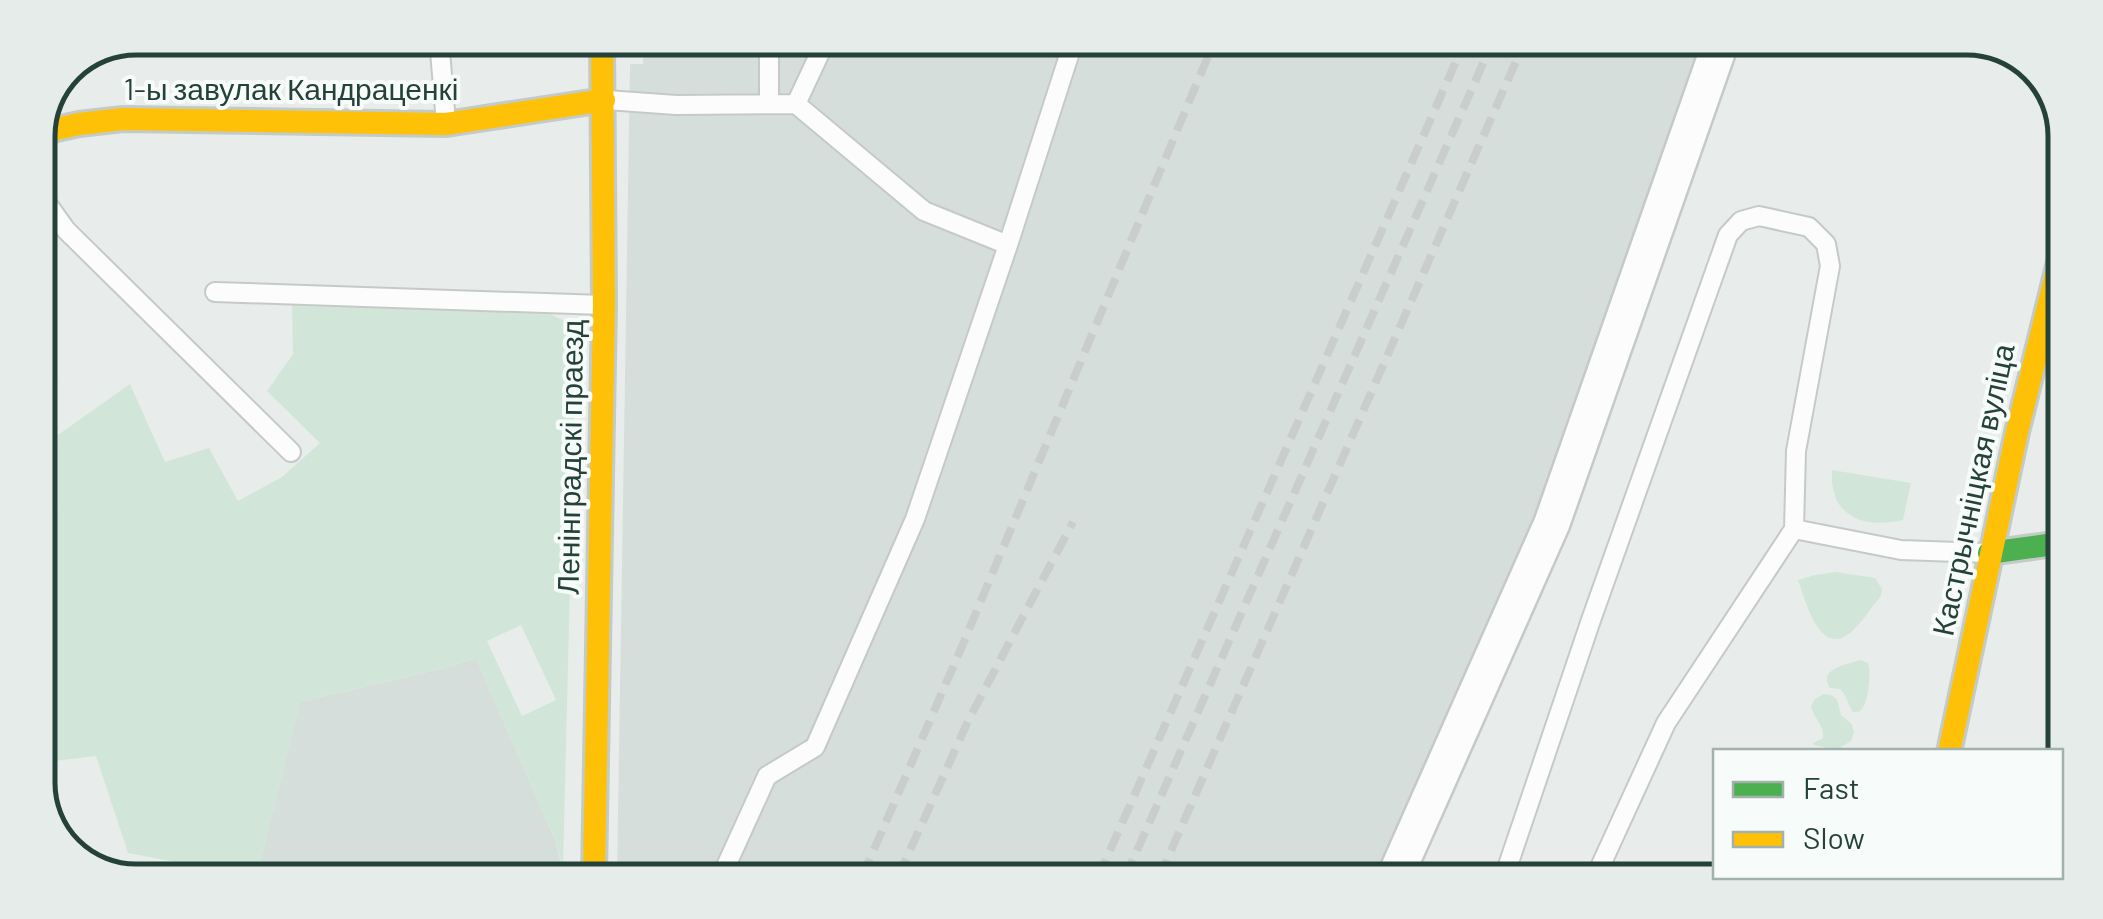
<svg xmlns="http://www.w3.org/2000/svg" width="2103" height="919" font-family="Barlow,sans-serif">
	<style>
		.built { fill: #d6dedb }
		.green { fill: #d1e6d8; fill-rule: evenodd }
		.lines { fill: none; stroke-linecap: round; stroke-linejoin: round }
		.lane-casing { stroke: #c5cac8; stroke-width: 22 }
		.street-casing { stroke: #c5cac8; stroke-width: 40 }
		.fast-casing { stroke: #c3cbc8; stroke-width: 28 }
		.slow-casing { stroke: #c3cbc8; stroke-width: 28 }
		.lane { stroke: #fcfcfc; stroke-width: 18 }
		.street { stroke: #fcfcfc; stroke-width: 35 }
		.fast { stroke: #4caf50; stroke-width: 22 }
		.slow { stroke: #ffc107; stroke-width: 22 }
		.rail { stroke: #c9cdcc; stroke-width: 8; stroke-dasharray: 20 10; stroke-linecap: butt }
		.labels { text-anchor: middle; stroke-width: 8; stroke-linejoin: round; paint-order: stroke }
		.street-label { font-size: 30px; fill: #24423a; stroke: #f7fbf9 }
		.rim { fill: none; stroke: #24423a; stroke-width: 5 }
	</style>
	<rect width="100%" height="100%" fill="#e8edeb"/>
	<!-- built -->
	<path class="built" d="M643 39 1735 44 1552 483 1383 879 617 876 630 64H643Z
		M476 658 556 842 564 876 257 875 300 702 444 668Z"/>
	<!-- green -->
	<path class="green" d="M292 305 550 314 567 322 576 342 563 868 556 842 476 658 444 668 300 702 257 875H244L128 853 96 756 55 761 38 717V449L130 384 165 462 209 448 238 501 282 477 320 443 267 391 293 354ZM521 625 556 700 522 716 487 641Z
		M1832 470 1911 483 1903 520C1863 529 1829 517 1832 470Z
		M1836 572 1875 578 1882 589 1881 596C1871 608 1861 624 1850 633 1819 658 1805 599 1798 580L1815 575Z
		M1860 660 1868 663C1872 672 1868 703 1861 710 1859 712 1856 712 1853 712 1847 705 1849 698 1840 689L1830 688C1817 669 1846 665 1860 660Z
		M1824 694 1831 695 1837 699 1841 715 1852 724 1854 733 1851 741 1836 750 1814 745 1813 743 1823 738C1824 724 1814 719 1811 706L1815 699Z"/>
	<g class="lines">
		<!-- lane casing -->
		<g class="lane-casing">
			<path id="lane" d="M439 39 446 123
				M769 40V104
				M607 100 676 105 796 104 826 40
				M796 104 924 211 1008 245
				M38 191 66 230 291 452
				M215 292 603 305
				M1794 529 1901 550 1987 553
				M721 877 767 776 815 747 915 519 1008 245 1072 46
				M1503 880 1591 620 1728 235 1741 221 1759 216 1809 227 1826 244 1830 266 1796 451 1794 529 1666 723 1594 880"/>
		</g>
		<!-- street casing -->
		<g class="street-casing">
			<path id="street" d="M1394 879 1552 523 1720 44"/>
		</g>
		<!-- fast casing -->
		<g class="fast-casing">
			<path id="fast" d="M1989 553 2061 543
				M1922 881 1923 876"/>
		</g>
		<!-- slow casing -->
		<g class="slow-casing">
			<path id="slow" d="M38 133 79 124 123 119 446 124 604 100
				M1949 752 2017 432 2064 242
				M594 876 604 305 602 39"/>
		</g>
		<!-- lane -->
		<use href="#lane" class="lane"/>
		<!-- street -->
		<use href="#street" class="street"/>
		<!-- fast -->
		<use href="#fast" class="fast"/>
		<!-- slow -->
		<use href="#slow" class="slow"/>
		<!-- rail -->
		<path class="rail" d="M862 877 960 651 1214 42
			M898 877 969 719 1073 522
			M1098 878 1464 43
			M1125 878 1492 43
			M1159 878 1524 43"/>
	</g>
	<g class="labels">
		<!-- street labels -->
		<g class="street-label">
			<text x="291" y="100">1-ы завулак Кандраценкі</text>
			<text transform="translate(571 457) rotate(-89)" y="10">Ленінградскі праезд</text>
			<text transform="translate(1974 490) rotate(-78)" y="10">Кастрычніцкая вуліца</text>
		</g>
	</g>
	<!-- crop -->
	<path d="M0 0H2103V919H0ZM136 55H1967A81 81 0 0 1 2048 136V783A81 81 0 0 1 1967 864H136A81 81 0 0 1 55 783V136A81 81 0 0 1 136 55Z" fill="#e6ecea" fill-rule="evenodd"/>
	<path class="rim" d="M136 55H1967A81 81 0 0 1 2048 136V783A81 81 0 0 1 1967 864H136A81 81 0 0 1 55 783V136A81 81 0 0 1 136 55Z"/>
	<!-- legend -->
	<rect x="1713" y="749" width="350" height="130" fill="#f7fbf9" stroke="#a3b1ad" stroke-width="2.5"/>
	<rect x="1733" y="782" width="50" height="15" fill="#4caf50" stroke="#a3b1ad" stroke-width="2.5"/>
	<text x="1803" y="799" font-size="30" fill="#24423a">Fast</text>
	<rect x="1733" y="832" width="50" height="15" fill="#ffc107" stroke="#a3b1ad" stroke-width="2.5"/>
	<text x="1803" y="849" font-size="30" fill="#24423a">Slow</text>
</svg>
